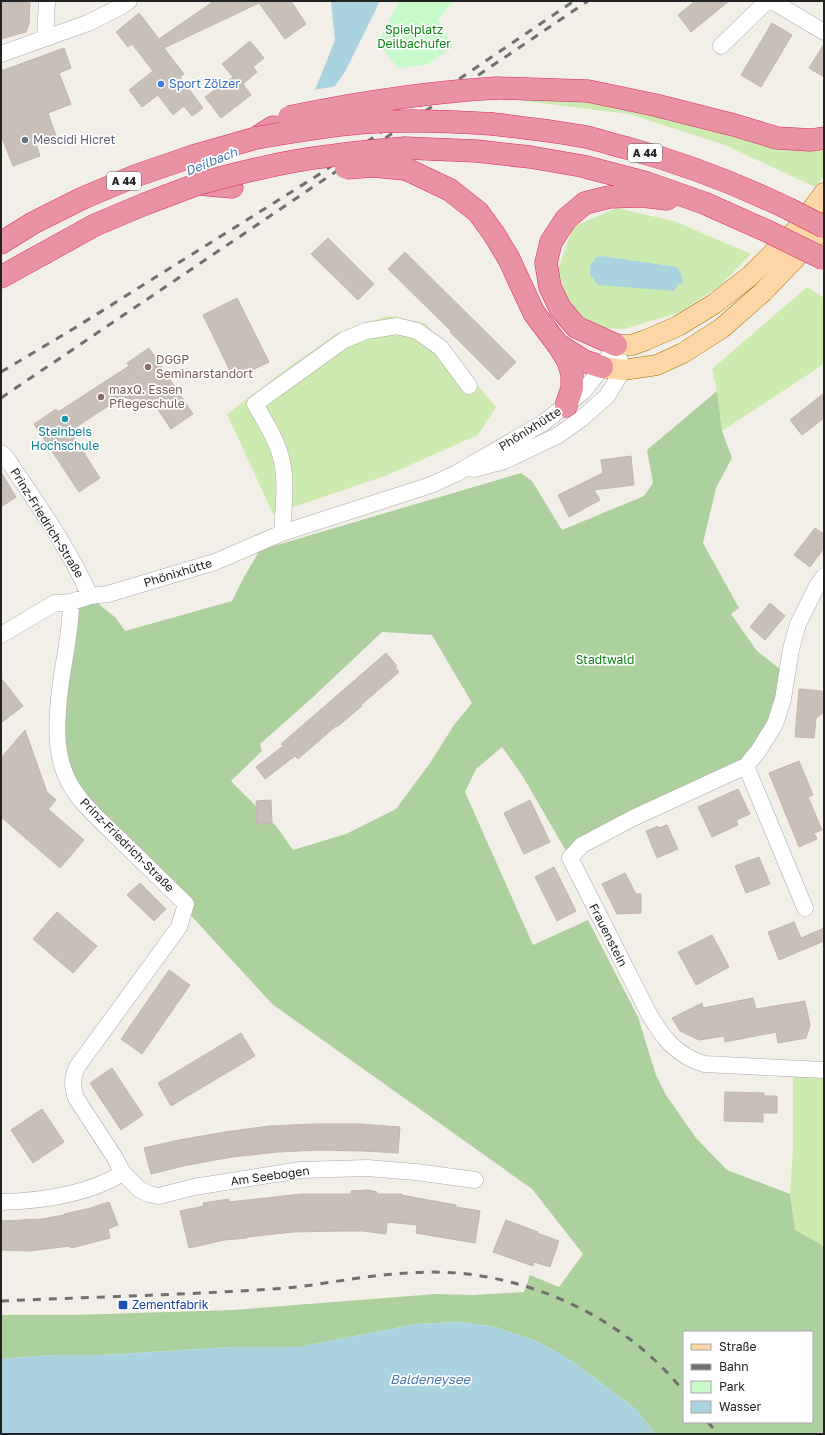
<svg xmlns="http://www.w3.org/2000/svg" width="825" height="1435" font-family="'Golos Text',sans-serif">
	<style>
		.grass { fill: #cdebb0; fill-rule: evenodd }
		.forest { fill: #add19e; fill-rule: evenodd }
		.park { fill: #c8facc }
		.water { fill: #aad3df }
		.pier { fill: #f2efe9 }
		.building { fill: #c7bfb8; stroke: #c4b6ab }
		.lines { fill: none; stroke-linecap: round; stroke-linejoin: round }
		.minor-casing { stroke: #a9a9a9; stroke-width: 17 }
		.major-casing { stroke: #a06b00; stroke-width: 21 }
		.highway-casing { stroke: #dc2a67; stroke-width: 23 }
		.minor { stroke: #fff; stroke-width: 16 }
		.major { stroke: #fcd6a4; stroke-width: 20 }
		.highway { stroke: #e892a2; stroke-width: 22 }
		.rail { stroke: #707070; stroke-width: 3; stroke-dasharray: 8 8; stroke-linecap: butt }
		.highway-bridge-casing { stroke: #dc2a67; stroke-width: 23; stroke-linecap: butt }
		.highway-bridge { stroke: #e892a2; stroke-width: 22 }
		.shop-dot { fill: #3f7fe0; stroke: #fff; stroke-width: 1.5 }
		.worship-dot { fill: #6b7280; stroke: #fff; stroke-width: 1.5 }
		.education-dot { fill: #8d6e63; stroke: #fff; stroke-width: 1.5 }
		.culture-dot { fill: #0f9aa8; stroke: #fff; stroke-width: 1.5 }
		.transit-dot { fill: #1a4fb4; stroke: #fff; stroke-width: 1.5 }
		.labels { text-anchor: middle; stroke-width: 3.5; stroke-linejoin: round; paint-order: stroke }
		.shield { fill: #fff; stroke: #646464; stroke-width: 1 }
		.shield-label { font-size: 11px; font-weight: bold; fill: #222 }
		.park-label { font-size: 12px; fill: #0c8416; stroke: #fff }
		.shop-label { font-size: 12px; fill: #366cbe; stroke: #fff; text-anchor: start }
		.worship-label { font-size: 12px; fill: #5b616d; stroke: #fff; text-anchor: start }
		.education-label { font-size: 12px; fill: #785e54; stroke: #fff; text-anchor: start }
		.street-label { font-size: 12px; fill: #222; stroke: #fff }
		.culture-label { font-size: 12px; fill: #0d838f; stroke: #fff }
		.transit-label { font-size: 12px; fill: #164399; stroke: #fff; text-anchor: start }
		.water-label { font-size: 13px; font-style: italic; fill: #4a7aab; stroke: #fff }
	</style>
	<rect width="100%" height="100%" fill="#f2efe9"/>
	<!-- grass -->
	<path class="grass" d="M501 98 587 99 824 148V176L815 187 725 145 629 114Z
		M616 208 674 221 751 254 721 285 680 312 625 329 593 328 571 306 557 272 573 227ZM602 256 679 284 674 291Z
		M807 287 824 298V364L722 431 717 391 712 369Z
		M389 316 425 323 496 407 478 435 385 476 273 514 227 414 293 364 338 333 357 325Z
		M793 1071 824 1072V1246L795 1230 790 1194 793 1149Z"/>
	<!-- forest -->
	<path class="forest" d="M717 391 722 431 732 458 716 488 703 543 739 608 731 614 757 651 784 672 781 698 743 765 569 856 522 775 502 747 476 769 465 792 533 945 588 920 638 1017 656 1075 666 1095 696 1138 727 1170 790 1194 795 1230 824 1246V1434H655L637 1410 572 1361 536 1341 496 1327 460 1322 416 1324 299 1347H231L104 1355H53L1 1359V1315H72L233 1310 436 1294 473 1295 524 1292 530 1275 559 1287 583 1254 532 1189 272 1004 175 898 84 808 63 761 72 602 90 597 116 618 125 631 232 601 244 577 260 550 521 473 532 481 562 530 644 496 653 483 647 450ZM382 632 432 635 472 703 454 725 430 763 396 809 346 834 293 850 277 827 231 781 262 751 260 744 312 698ZM684 1332H812V1422H684Z"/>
	<!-- park -->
	<path class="park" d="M399 1H454L438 20 453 47 426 65 398 68 378 43Z"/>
	<!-- water -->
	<path class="water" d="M331 1H380L345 72 297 139 1 259 205 161 311 100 335 40 331 3Z
		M602 256 677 267 682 276 683 283 679 284 674 291 598 285 590 275V266L596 257Z
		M460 1322 496 1327 536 1341 572 1361 637 1410 655 1434H1V1359L53 1355H104L231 1347H299L416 1324Z"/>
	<!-- pier -->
	<path class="pier" d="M337 86 298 140 118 211 1 292V257L109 195 204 159 310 98 313 90Z"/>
	<!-- building -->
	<path class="building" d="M1 1 30 3 29 24 26 32 1 39Z
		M214 1H291L306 24 285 39 259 3 164 48 184 74 180 77 203 108 192 116 184 106 173 115 158 95 142 107 129 90 153 71 132 44 128 47 116 32 139 13 159 39Z
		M695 1H729L691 32 678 15Z
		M772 23 792 35 761 87 741 75Z
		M250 41 264 58 253 67 257 72 243 84 251 95 221 118 205 97 233 77 222 64Z
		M824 44V77L809 68Z
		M64 48 71 68 59 73 71 104 48 113 56 136 36 144 40 156 13 166 1 135V71Z
		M328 238 374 284 358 300 311 254Z
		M405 252 516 362 498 380 450 332 451 331 388 269Z
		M237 298 269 362 234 379 203 315Z
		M149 348 193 414 171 429 155 405 122 397 70 431 100 478 79 492 34 424 56 409 58 412 129 366 127 363Z
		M824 393V418L802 435 790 420Z
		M631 456 634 485 594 490 600 500 569 517 558 495 603 473 601 460Z
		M1 472 16 497 1 507Z
		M815 528 824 534V548L810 567 794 555Z
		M770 603 785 616 765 640 750 627Z
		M386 653 397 666 395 667 399 672 361 705 362 706 337 727 336 726 298 759 295 756 265 779 256 767 283 746 281 744Z
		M1 678 23 706 1 723Z
		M799 689 822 691 824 698V712L816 718 814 738 795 737Z
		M25 730 47 792 56 800 48 809 84 840 60 868 1 817V758Z
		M799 761 813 795 808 797 822 830 814 833 817 839 799 847 769 773Z
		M738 789 750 814 736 820 738 825 712 837 698 807Z
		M271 800 272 823 257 824 256 801Z
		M530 800 550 842 524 854 504 813Z
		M667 825 678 849 657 858 646 831 658 826 659 828Z
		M759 857 770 884 746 893 735 866Z
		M554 867 576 911 557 921 535 877Z
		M625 873 636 894H641V913L617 914 602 884Z
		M140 883 166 909 154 921 127 895Z
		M57 912 97 946 73 973 33 939Z
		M794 922 801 938 824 928V941L779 960 768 932Z
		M712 935 729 967 696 985 678 952Z
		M169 970 190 985 142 1054 121 1039Z
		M753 998 756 1009 805 1001 810 1025 806 1038 778 1043 776 1032 725 1042 724 1036 699 1040 680 1031 672 1018 702 1003 703 1008Z
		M241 1033 255 1056 171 1106 158 1083Z
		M112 1068 143 1115 121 1130 90 1083Z
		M725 1092 764 1093V1096H777V1113H763V1122L724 1121Z
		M42 1109 64 1142 33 1163 11 1130Z
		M314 1124H360L400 1127 398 1153 364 1151 317 1150 278 1152 232 1157 183 1166 151 1174 144 1148 179 1140 225 1132 269 1126Z
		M368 1190 377 1192V1194H402L401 1195 456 1205V1207L480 1211 475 1243 416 1233 417 1225 387 1222 386 1234 363 1231H339L293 1232 247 1237V1238L224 1240 189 1248 180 1211 204 1206 203 1203 229 1199V1202L302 1194H351V1191Z
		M109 1202 118 1225 108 1229 110 1238 71 1248 70 1246 29 1251 1 1250V1221L41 1219 64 1215V1214L87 1209Z
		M506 1220 538 1232 537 1233 559 1241 550 1267 534 1262 533 1266 493 1252Z"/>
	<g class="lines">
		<!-- minor casing -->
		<g class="minor-casing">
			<path id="minor" d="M772 1 824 32
				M45 38 47 1
				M721 46 767 1
				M1 54 88 23 120 7 129 1
				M1 453 5 456C35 501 68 546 90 596
				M474 469 504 461 557 436 581 419 607 396 623 370 620 360
				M282 533C283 511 287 484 282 462 278 441 265 422 255 404L344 340 366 331 397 326 417 331 441 348 469 386
				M824 576 817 586 798 624 791 649 783 699 775 724 759 750 746 766 633 818 582 845 570 858 649 1014C663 1038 676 1055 704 1064L824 1070
				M71 602C71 640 59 676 58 713 56 737 58 763 70 784 81 804 99 819 114 834 138 857 162 881 186 904L179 927 77 1067C72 1078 72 1086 76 1098L115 1158 123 1173 139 1189 149 1194 159 1196 194 1187 301 1170 367 1168 416 1172 475 1180
				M1 635 55 603 71 602 90 596 108 594 215 562 282 533 431 485 457 473 543 423 584 391 602 367 616 345
				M746 766 805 908
				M1 1202C42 1201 87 1195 123 1173"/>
		</g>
		<!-- major casing -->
		<g class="major-casing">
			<path id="major" d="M616 345H632L646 340 678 326 714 304 750 276 799 227 824 193
				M602 367 623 370 657 365 683 353 722 328 763 292 808 245 824 226"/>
		</g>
		<!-- highway casing -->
		<g class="highway-casing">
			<path id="highway" d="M497 88 588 91 655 105 734 125 777 138 811 140 824 138
				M493 124C524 128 555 131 586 137 600 140 614 145 627 148 683 163 737 184 789 209
				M405 148 476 151 530 157 582 166 647 183 704 203 769 232
				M406 169 450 190 478 212 494 234 509 259 534 313 558 345 568 361 572 374V388L566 406
				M1 243 33 223 83 198 135 176 193 156 256 138 273 127
				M1 277 95 225 145 204 198 184 232 187
				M559 345 584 361 602 367
				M616 345 576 327 560 308 550 287 546 263 551 242 566 219 585 203 609 197 642 196 667 199"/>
		</g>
		<!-- minor -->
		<use href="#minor" class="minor"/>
		<!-- major -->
		<use href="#major" class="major"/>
		<!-- highway -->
		<use href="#highway" class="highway"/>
		<!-- rail -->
		<path class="rail" d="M1 372 78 326 315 177 574 1
			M1 398 588 1
			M1 1301C91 1297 182 1295 272 1289 313 1287 353 1277 394 1274 418 1272 443 1271 467 1274 550 1284 631 1325 684 1392
			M708 1422 718 1434"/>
		<!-- highway-bridge casing -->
		<g class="highway-bridge-casing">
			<path id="highway-bridge" d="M289 117C357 103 427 92 497 88
				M256 138C290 132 324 126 359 123 403 119 448 121 493 124
				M346 168 373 166 406 169
				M198 184C241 172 285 161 329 156 354 152 380 150 405 148
				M789 209 824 227
				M769 232 824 259"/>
		</g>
		<!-- highway-bridge -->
		<use href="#highway-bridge" class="highway-bridge"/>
	</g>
	<!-- markers -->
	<circle class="shop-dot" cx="161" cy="84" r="4"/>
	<circle class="worship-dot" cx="25" cy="140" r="4"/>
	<g class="education-dot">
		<circle cx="148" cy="367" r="4"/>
		<circle cx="101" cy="397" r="4"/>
	</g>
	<circle class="culture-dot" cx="65" cy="419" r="4"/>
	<rect class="transit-dot" x="118" y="1300" width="10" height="10" rx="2"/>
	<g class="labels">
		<!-- shield labels -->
		<g class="shield">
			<rect x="628" y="144" width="34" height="18" rx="3"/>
			<rect x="107" y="172" width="34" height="18" rx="3"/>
		</g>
		<g class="shield-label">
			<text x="645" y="157">A 44</text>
			<text x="124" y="185">A 44</text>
		</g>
		<!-- park labels -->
		<g class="park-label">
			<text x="414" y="34">Spielplatz<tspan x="414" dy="14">Deilbachufer</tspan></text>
			<text x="605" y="664">Stadtwald</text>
		</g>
		<!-- shop labels -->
		<g class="shop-label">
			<text x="169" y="88">Sport Zölzer</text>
		</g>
		<!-- worship labels -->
		<g class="worship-label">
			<text x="33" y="144">Mescidi Hicret</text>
		</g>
		<!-- education labels -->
		<g class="education-label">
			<text x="156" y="364">DGGP<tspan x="156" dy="14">Seminarstandort</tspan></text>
			<text x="109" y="394">maxQ. Essen<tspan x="109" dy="14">Pflegeschule</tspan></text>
		</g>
		<!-- street labels -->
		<g class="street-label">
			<text transform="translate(530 429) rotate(-32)" y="4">Phönixhütte</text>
			<text transform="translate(47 523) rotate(58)" y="4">Prinz-Friedrich-Straße</text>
			<text transform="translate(178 573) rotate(-17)" y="4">Phönixhütte</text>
			<text transform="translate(127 845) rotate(45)" y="4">Prinz-Friedrich-Straße</text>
			<text transform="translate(608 935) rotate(63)" y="4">Frauenstein</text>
			<text transform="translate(270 1176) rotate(-8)" y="4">Am Seebogen</text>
		</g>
		<!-- culture labels -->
		<g class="culture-label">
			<text x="65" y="436">Steinbeis<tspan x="65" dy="14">Hochschule</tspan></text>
		</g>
		<!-- transit labels -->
		<g class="transit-label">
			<text x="132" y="1309">Zementfabrik</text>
		</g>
		<!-- water labels -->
		<g class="water-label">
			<text transform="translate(211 161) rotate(-22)" y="5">Deilbach</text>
			<text x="430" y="1384">Baldeneysee</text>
		</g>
	</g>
	<!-- border -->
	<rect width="825" height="1435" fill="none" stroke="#222222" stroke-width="4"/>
	<!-- legend -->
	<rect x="683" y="1331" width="130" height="92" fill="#ffffff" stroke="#a7a7a7"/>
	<rect x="691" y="1344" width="20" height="6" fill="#fcd6a4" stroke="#a7a7a7"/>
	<text x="719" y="1351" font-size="12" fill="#222222">Straße</text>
	<rect x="691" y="1364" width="20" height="6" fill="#707070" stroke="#a7a7a7"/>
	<text x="719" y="1371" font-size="12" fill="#222222">Bahn</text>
	<rect x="691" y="1381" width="20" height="12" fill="#c8facc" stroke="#a7a7a7"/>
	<text x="719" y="1391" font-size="12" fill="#222222">Park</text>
	<rect x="691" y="1401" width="20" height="12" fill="#aad3df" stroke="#a7a7a7"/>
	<text x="719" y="1411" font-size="12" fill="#222222">Wasser</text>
</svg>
